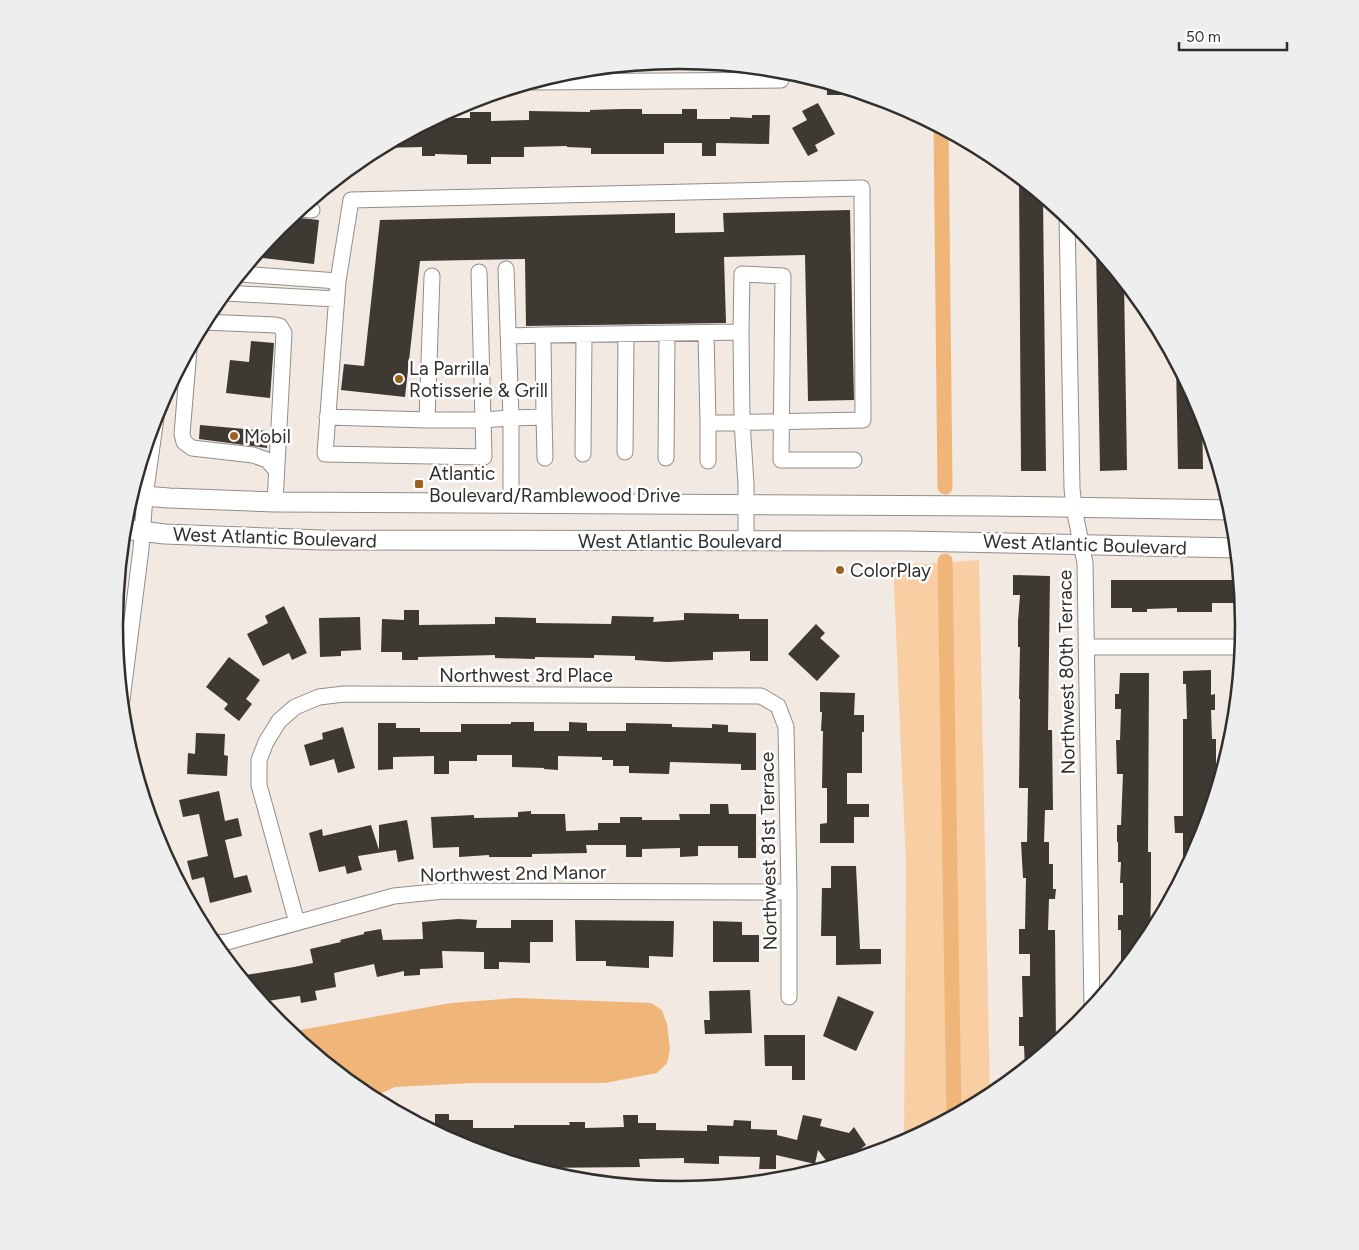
<svg xmlns="http://www.w3.org/2000/svg" width="1359" height="1250" font-family="Figtree,sans-serif">
	<style>
		.green { fill: #facea3 }
		.water { fill: #efb579 }
		.lines { fill: none; stroke-linecap: round; stroke-linejoin: round }
		.canal { stroke: #efb579; stroke-width: 15 }
		.building { fill: #3f3934 }
		.minor-casing { stroke: #948d87; stroke-width: 17 }
		.major-casing { stroke: #948d87; stroke-width: 21 }
		.minor { stroke: #fff; stroke-width: 15 }
		.major { stroke: #fff; stroke-width: 19 }
		.poi-dot { fill: #9a621d; stroke: #fff; stroke-width: 2 }
		.labels { text-anchor: middle; stroke-width: 5; stroke-linejoin: round; paint-order: stroke }
		.poi-label { font-size: 19px; fill: #312f2c; stroke: #fff; text-anchor: start }
		.street-label { font-size: 19px; fill: #312f2c; stroke: #fff }
		.rim { fill: none; stroke: #312f2c; stroke-width: 2.5 }
	</style>
	<rect width="100%" height="100%" fill="#f1e9e2"/>
	<!-- green -->
	<path class="green" d="M979 560 990 1097 904 1142 906 866 893 562 927 564Z"/>
	<!-- water -->
	<path class="water" d="M516 998 651 1003 662 1010 667 1024 670 1050 667 1063 657 1073 605 1083H472L395 1087 371 1098 289 1032 451 1003Z"/>
	<g class="lines">
		<!-- canal -->
		<path class="canal" d="M941 127 945 487
			M945 561 954 1116"/>
	</g>
	<!-- building -->
	<path class="building" d="M827 82 860 92V95H827Z
		M818 103 835 134 815 145 818 151 808 156 792 128 807 120 802 111Z
		M621 109H642V114H682V109H697V119H730V117L752 118V115H770L769 144 716 143V156H702V143H664V154H591V148L567 147V146L524 147V157H491V164H467V155L435 154V156H422V147L379 148 436 118H470V112H491V121L529 120V111L590 112V110Z
		M1019 176 1043 196 1046 471H1021Z
		M850 210 854 400 808 401 805 255 724 257 726 323 526 326 525 259 420 261 405 397 341 390 344 364 364 366 380 220 675 213V233L724 232 723 213Z
		M290 217 319 220 314 264 254 257 280 225Z
		M1096 246 1124 280 1127 470 1100 471Z
		M251 341 274 343 270 398 226 393 230 360 249 362Z
		M1176 361 1202 411 1203 469H1178Z
		M200 425 268 431 267 448 199 439Z
		M1013 575 1050 576 1048 730H1052L1053 810H1045L1044 842H1049V864H1053V889H1056L1055 899H1049L1048 930H1055L1056 1044 1025 1069 1024 1046H1019V1017H1023L1022 976H1030V954H1019V929H1025L1026 878H1023L1021 842H1027L1028 788H1019L1020 699H1019L1020 647H1018V621L1020 595H1013Z
		M1111 580H1235V603H1212V612H1177V608L1147 609V612H1132V608H1111Z
		M284 606 307 653 292 660 289 653 263 666 247 634 268 623 265 616Z
		M404 610H419V625L495 624V617L536 618V623L611 624 612 616 654 617 653 622 684 620V613L739 614V619H768V661H750V651L713 652V660L667 662 635 660V656L594 655V658L535 657V659L495 658V655L418 657V660H402V652H381L382 619 404 620Z
		M360 617 361 650 341 651V656L320 657 319 618Z
		M816 624 825 633 820 638 840 656 817 681 788 654Z
		M229 657 260 680 246 699 252 704 239 721 224 709 228 704 206 687Z
		M1211 670V695L1215 694V710H1211L1212 739H1216V784H1219L1201 841 1183 876V833H1175L1174 816H1183V719H1187L1186 684H1183V671Z
		M1120 673H1149L1148 852H1151V894L1150 937 1121 974V930H1118V915H1123V883H1120L1121 862H1118V842H1117V825H1121L1123 774H1117L1116 740H1120L1121 709H1115V694H1119Z
		M820 692 855 693 854 715H864V732H862V773H847V804H869V817H854V843H820V824L827 823V788H822L823 731H821L822 712H820Z
		M511 722H534V731H569V722L587 723V731H626V723L672 724V727L712 728V724L728 725V732L756 733V770H741V764L670 762 669 774 629 773V766H613V760H602V757L558 756V770L544 769V768L512 767V755H477V761H449V774H434V756L393 757V769L378 770V723H396V728H420V732H461V724H511Z
		M343 727 355 768 338 773 334 759 310 766 304 745 323 739 322 733Z
		M196 733 225 734 224 755 228 756 227 776 187 774 188 753 195 754Z
		M219 791 225 821 238 818 242 836 225 840 234 878 247 875 252 892 210 903 204 877 192 880 187 861 208 856 199 814 183 817 179 800Z
		M710 804H728L729 814H756V858H738V846H698V856L680 857V848L642 849V857H626V845H586L587 853 532 854V857H489V855L459 857V847L433 848 431 817 474 815V818L518 817V812L531 811V814H565L566 831 598 830V823H620V817H642V820H680L679 814H710Z
		M407 820 414 859 398 862 396 850 358 856 362 870 347 874 345 866 319 872 309 833 322 829 323 836 371 825 379 850V825Z
		M831 866H856L860 949H881V964L836 965V936H821L822 888H831Z
		M458 919 477 920 476 928H511V920H553V942H530V963L499 962V969H484V952L442 951 443 968 420 969V975L404 976V971L377 977 374 964 334 973 336 987 315 991 317 1000 301 1003 300 996 261 1002 240 976 294 967 313 963 310 949 341 942 340 940 364 934V932L381 929 383 940 423 939 422 922Z
		M575 920 674 921 673 957 649 956V968L606 966V961H576Z
		M713 921 742 922V935H759V962H713Z
		M750 990 752 1033 705 1034 704 1020H710L709 991Z
		M838 996 874 1012 856 1051 823 1036Z
		M764 1035H805V1080H792V1066H765Z
		M435 1114H449V1120H473V1128H514V1125H570L569 1122H585V1128L624 1127 623 1115H638V1123H656V1130L707 1131V1125L733 1126 734 1120 751 1121V1129L777 1130V1135L797 1140 803 1115 822 1119 820 1126 849 1133 854 1127 866 1145 842 1163 831 1167 818 1150 815 1164 776 1155V1169H759L760 1157 719 1156V1164L684 1163V1158L639 1159 640 1167 533 1168 463 1147 435 1132Z"/>
	<g class="lines">
		<!-- minor casing -->
		<g class="minor-casing">
			<path id="minor" d="M533 82 781 80
				M301 209 312 210
				M1067 216 1072 488 1074 508 1085 563 1092 1009
				M479 272 484 457 325 454 338 281 351 200 862 188 863 420 708 423 706 333
				M240 274 338 281
				M225 293 336 299
				M204 322 275 325 280 326 284 333 275 502
				M741 332 742 422 746 484V541
				M509 336 543 335
				M189 350 182 434 184 442 192 448 253 455 267 460 276 470
				M327 417 427 420 432 276
				M544 417 545 458
				M427 420H483L511 418 506 269
				M625 452 626 335
				M583 454 584 336
				M666 458 667 334
				M708 461V423
				M511 504V418L544 417 543 335 741 332 742 274 783 276 781 460H854
				M1086 647H1242
				M122 700 141 549 145 496 157 411
				M297 923 259 785V760L266 742 279 721 295 707 319 697 344 694 761 696 778 706 786 727 789 892V997
				M213 943 227 942 394 896 444 891 789 892"/>
		</g>
		<!-- major casing -->
		<g class="major-casing">
			<path id="major" d="M131 495 169 498 275 502 994 506 1232 510
				M124 529 165 534 322 540 907 541 1237 548"/>
		</g>
		<!-- minor -->
		<use href="#minor" class="minor"/>
		<!-- major -->
		<use href="#major" class="major"/>
	</g>
	<!-- markers -->
	<g class="poi-dot">
		<circle cx="399" cy="379" r="5"/>
		<circle cx="234" cy="436" r="5"/>
		<rect x="414" y="479" width="10" height="10" rx="2.5"/>
		<circle cx="840" cy="570" r="5"/>
	</g>
	<g class="labels">
		<!-- poi labels -->
		<g class="poi-label">
			<text x="409" y="375">La Parrilla<tspan x="409" dy="22">Rotisserie &amp; Grill</tspan></text>
			<text x="244" y="443">Mobil</text>
			<text x="429" y="480">Atlantic<tspan x="429" dy="22">Boulevard/Ramblewood Drive</tspan></text>
			<text x="850" y="577">ColorPlay</text>
		</g>
		<!-- street labels -->
		<g class="street-label">
			<text transform="translate(275 537) rotate(2)" y="7">West Atlantic Boulevard</text>
			<text x="680" y="548">West Atlantic Boulevard</text>
			<text transform="translate(1085 544) rotate(2)" y="7">West Atlantic Boulevard</text>
			<text transform="translate(1066 672) rotate(-91)" y="7">Northwest 80th Terrace</text>
			<text x="526" y="682">Northwest 3rd Place</text>
			<text transform="translate(768 851) rotate(-91)" y="7">Northwest 81st Terrace</text>
			<text transform="translate(513 873) rotate(-1)" y="7">Northwest 2nd Manor</text>
		</g>
	</g>
	<!-- crop -->
	<path d="M0 0H1359V1250H0ZM123 625a556 556 0 1 1 1112 0a556 556 0 1 1-1112 0Z" fill="#efeeee" fill-rule="evenodd"/>
	<path class="rim" d="M123 625a556 556 0 1 1 1112 0a556 556 0 1 1-1112 0Z"/>
	<!-- scale -->
	<path d="M1179 42v8h108v-8" fill="none" stroke="#312f2c" stroke-width="2.5"/>
	<text x="1186" y="42" font-size="15" fill="#312f2c" stroke="#ffffff" stroke-width="4" paint-order="stroke">50 m</text>
</svg>
